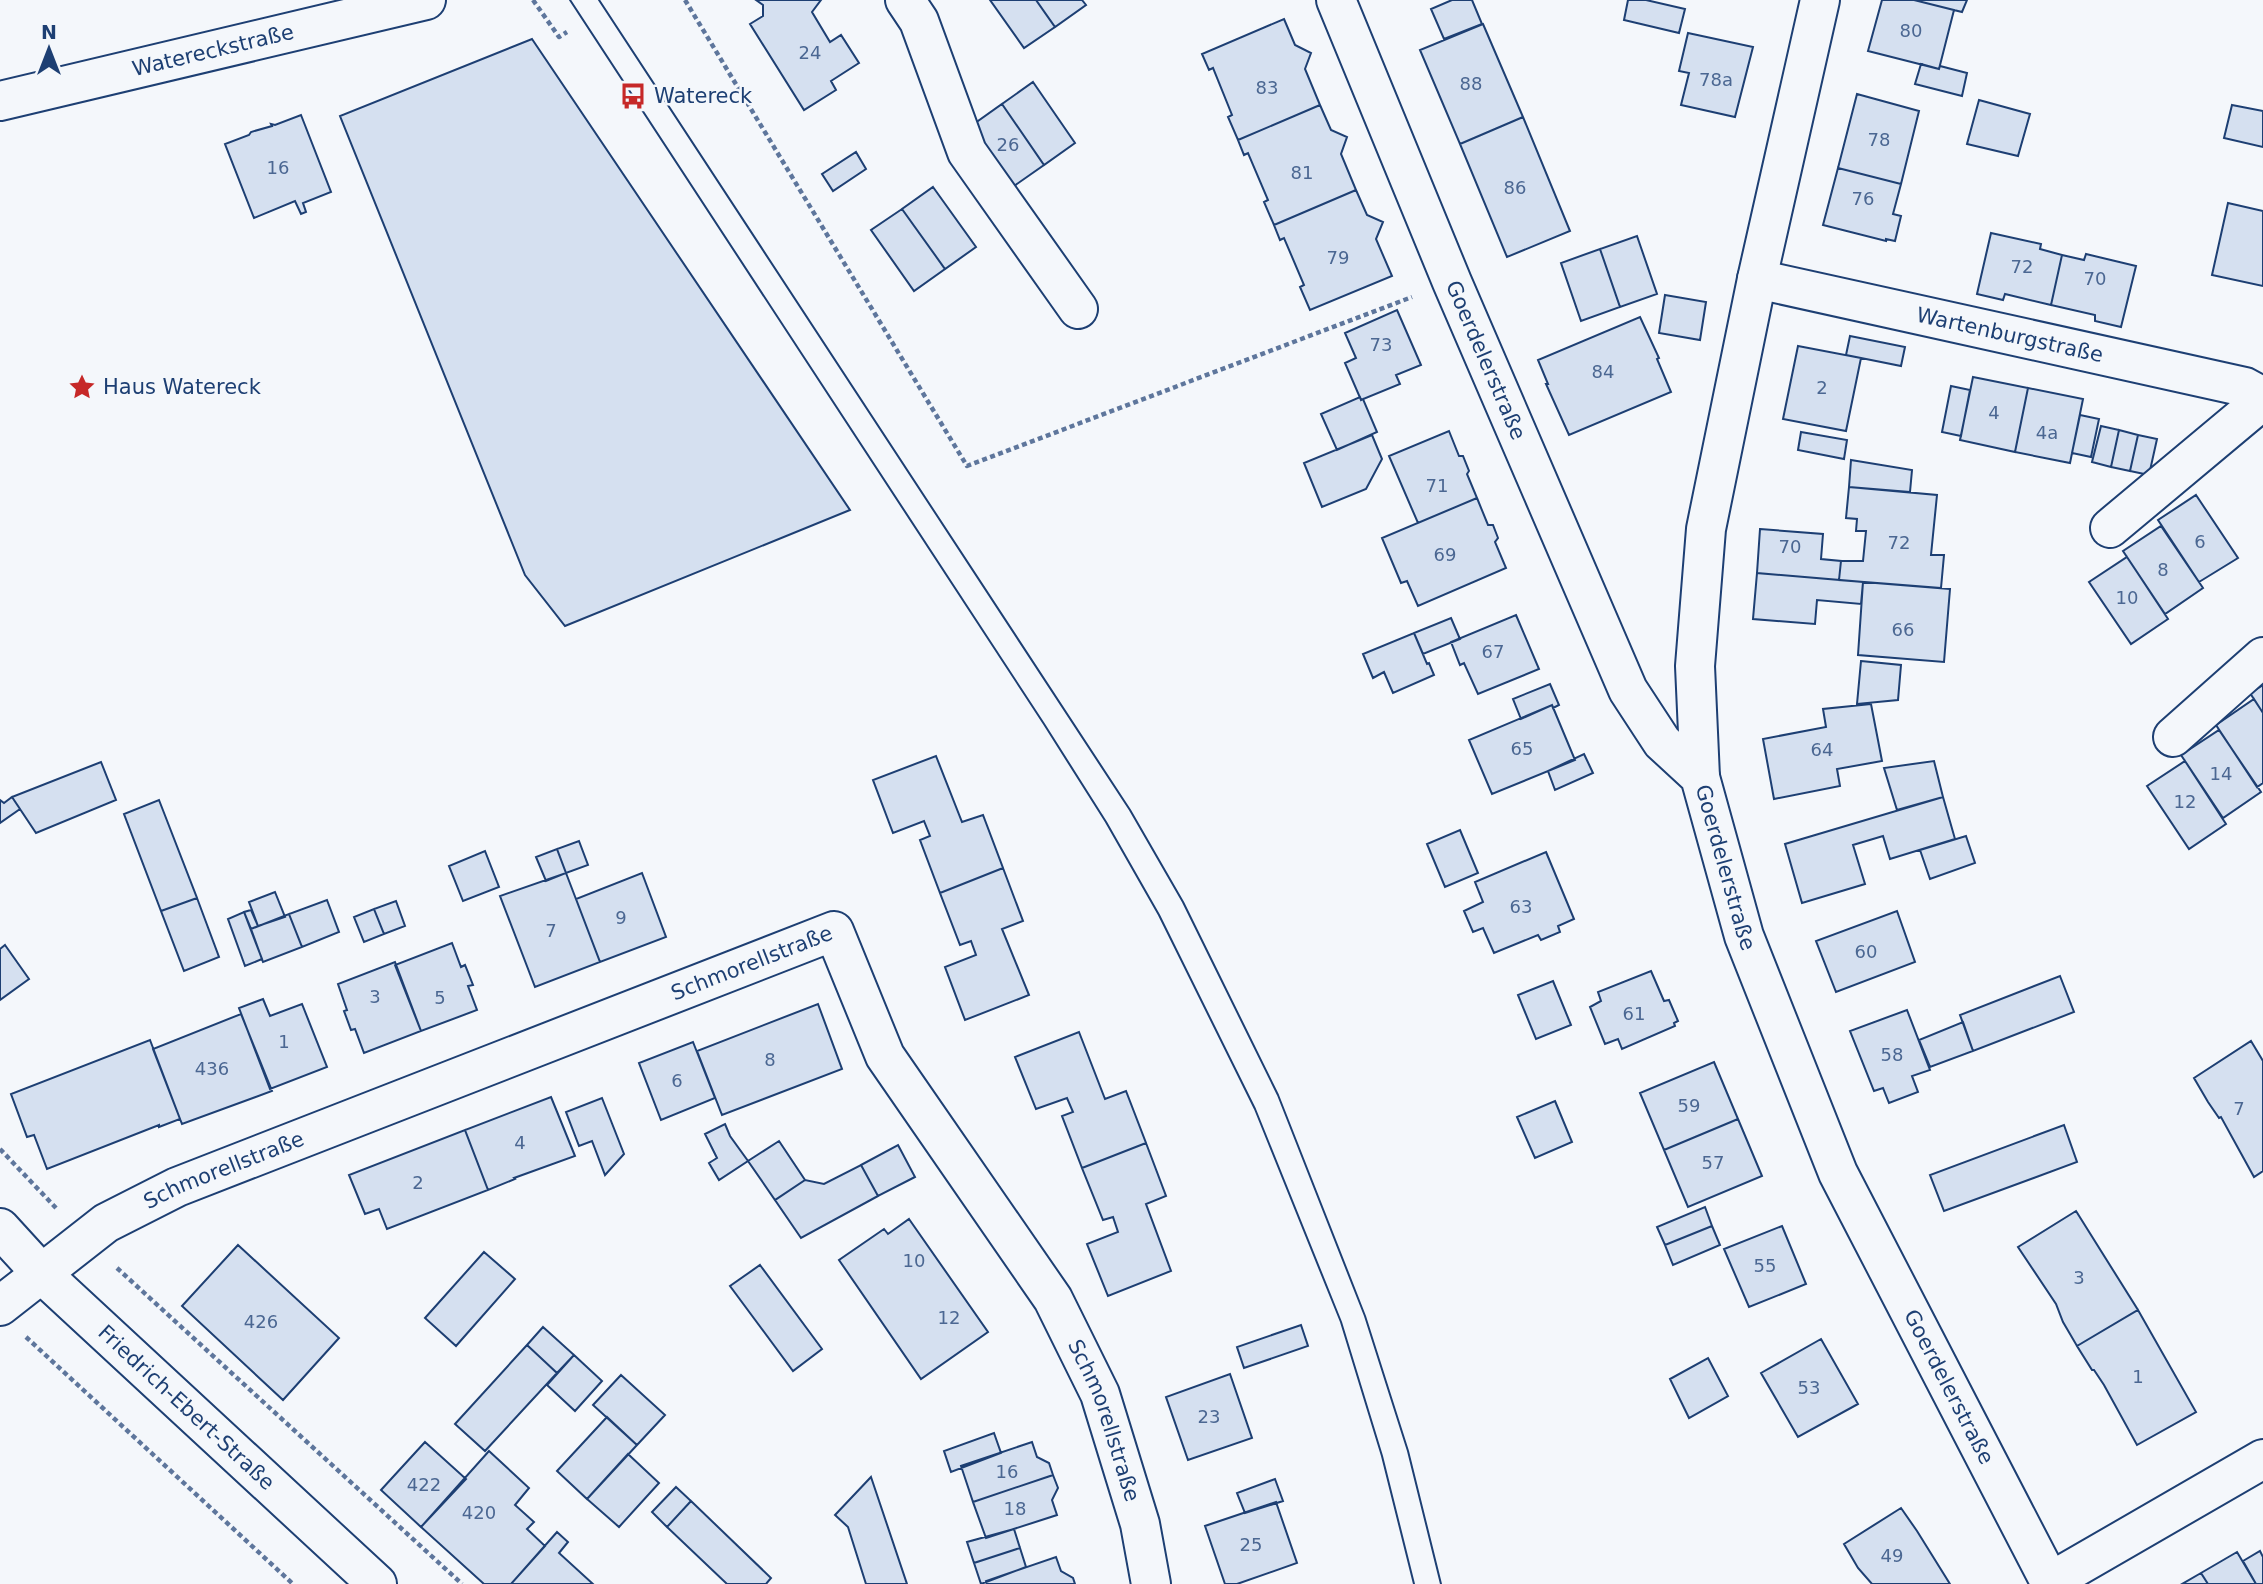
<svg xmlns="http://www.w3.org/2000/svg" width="2263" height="1584" font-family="'DejaVu Sans',sans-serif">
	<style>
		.building { fill: #d5e0f0; stroke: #1d3f73; stroke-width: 2 }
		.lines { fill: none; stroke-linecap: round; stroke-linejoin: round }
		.minor-casing { stroke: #1d3f73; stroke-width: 42 }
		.major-casing { stroke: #1d3f73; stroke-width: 42 }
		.path { stroke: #5e769c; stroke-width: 4.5; stroke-dasharray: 5 3.5; stroke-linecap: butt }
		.minor { stroke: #f4f7fb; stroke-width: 38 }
		.major { stroke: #f4f7fb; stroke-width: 38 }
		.tram { stroke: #1d3f73; stroke-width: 2 }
		.labels { text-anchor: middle; stroke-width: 5; stroke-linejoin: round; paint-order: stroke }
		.number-label { font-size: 18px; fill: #4b6792 }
		.street-label { font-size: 21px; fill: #1d3f73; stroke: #f4f7fb }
		.poi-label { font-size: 21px; fill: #1d3f73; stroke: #f4f7fb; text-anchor: start }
	</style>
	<rect width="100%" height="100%" fill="#f4f7fb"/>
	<!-- building -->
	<path class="building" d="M756 0H821L812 12 830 42 841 35 859 63 831 81 836 90 804 110 750 24 763 16V5Z
		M990 0H1036L1055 27 1024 48Z
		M1036 0H1082L1086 5 1055 27Z
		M1452 0H1472L1482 24 1444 39 1431 9Z
		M1628 0H1646L1685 9 1679 33 1624 20Z
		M1882 0H1914L1954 10 1939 69 1868 51Z
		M1914 0H1967L1962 12Z
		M1284 19 1295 45 1311 53 1305 69 1320 105 1238 140 1228 117 1232 115 1213 68 1209 70 1202 54Z
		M1483 24 1523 117 1460 144 1420 50Z
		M1688 33 1753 47 1735 117 1681 105 1689 73 1679 71Z
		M532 39 850 510 565 626 525 575 340 116Z
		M1921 64 1939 69 1940 66 1967 73 1962 96 1915 84Z
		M1033 82 1075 143 1044 165 1002 104Z
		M1857 94 1919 111 1901 184 1838 168Z
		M1979 100 2030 114 2018 156 1967 144Z
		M1002 104 1044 165 1014 186 971 126Z
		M1320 105 1331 130 1347 137 1341 154 1356 190 1274 225 1264 202 1268 200 1248 153 1244 155 1238 140Z
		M2232 105 2263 111V147L2224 138Z
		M301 115 331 192 303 203 306 212 301 214 295 201 254 218 225 144 249 135 251 132 272 126 271 124 275 125Z
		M1523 117 1570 231 1507 257 1460 144Z
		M856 152 866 169 833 191 822 174Z
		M1838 168 1901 184 1893 214 1901 216 1895 241 1886 239V241L1823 225Z
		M933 187 976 247 945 269 902 209Z
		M1356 190 1367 215 1383 222 1376 239 1392 276 1310 310 1300 287 1304 285 1284 238 1280 240 1274 225Z
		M2228 203 2263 211V286L2212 275Z
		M902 209 945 269 914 291 871 230Z
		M1991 233 2041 244 2040 249 2062 255 2051 305 2005 294 2003 300 1977 294Z
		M1637 236 1657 294 1620 307 1600 249Z
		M1600 249 1620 307 1581 321 1561 263Z
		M2086 254 2136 266 2121 327 2095 321V315L2051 305 2062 255 2084 260Z
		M1665 295 1706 302 1700 340 1659 333Z
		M1397 310 1421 365 1396 375 1400 384 1361 400 1345 363 1356 358 1345 333Z
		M1640 317 1659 358 1657 359 1671 392 1569 435 1546 384H1548L1538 360Z
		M1850 336 1905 347 1901 366 1846 355Z
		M1798 346 1861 358 1846 431 1783 419Z
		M1973 377 2028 388 2015 452 1960 440Z
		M1951 386 1970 390 1961 436 1942 432Z
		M2028 388 2083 399 2070 463 2015 452Z
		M1360 397 1361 400 1363 399 1377 432 1337 450 1321 414Z
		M2080 415 2099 419 2091 457 2072 453Z
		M2101 426 2119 430 2111 467 2092 462Z
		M2119 430 2138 435 2130 471 2111 467Z
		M1449 431 1459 456H1463L1469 471 1467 474 1477 498 1418 523 1389 456Z
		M1801 432 1847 440 1844 459 1798 450Z
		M1372 435 1382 459 1366 489 1322 507 1304 463Z
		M2138 435 2157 439 2149 475 2130 471Z
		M1851 460 1912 470 1910 492 1849 487Z
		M1849 487 1937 495 1931 555H1944L1941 588 1839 580 1841 561H1863L1866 531H1856L1857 519 1846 518Z
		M2196 495 2238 558 2199 582 2158 520Z
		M1477 498 1488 525H1493L1498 538 1495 542 1506 568 1418 606 1407 581 1401 583 1382 538Z
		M2161 526 2203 588 2165 614 2123 551Z
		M1760 529 1823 534 1821 559 1841 561 1839 580 1757 573Z
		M2127 557 2168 619 2131 644 2089 582Z
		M1757 573 1863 582 1861 604 1817 600 1815 624 1753 619Z
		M1863 582 1950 589 1944 662 1858 655Z
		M1516 615 1539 669 1478 694 1464 663 1460 665 1451 642Z
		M1451 618 1460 639 1423 654 1414 633Z
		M1414 633 1427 664 1429 663 1434 675 1393 693 1384 672 1373 678 1363 654Z
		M1861 661 1901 665 1898 700 1857 704Z
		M1550 684 1559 705 1553 708 1552 705 1521 719 1513 699Z
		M2263 685V713L2250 693Z
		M2254 699 2263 713V783L2257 787 2216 725Z
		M1871 704 1882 761 1837 769 1840 786 1774 799 1763 739 1826 727 1823 709Z
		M1552 705 1575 760 1492 794 1469 740Z
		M2219 730 2261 792 2223 818 2181 755Z
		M1584 754 1593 773 1555 790 1548 771Z
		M936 756 962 822 983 815 1003 868 940 893 920 840 930 836 924 821 893 833 873 780Z
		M1934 761 1943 797 1897 810 1884 768Z
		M2185 761 2226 824 2189 849 2147 786Z
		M101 762 116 800 36 833 12 797Z
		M12 797 20 809 0 823V800L4 803Z
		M1943 797 1955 839 1890 859 1883 836 1853 845 1865 884 1802 903 1785 844Z
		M159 800 197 898 161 911 124 814Z
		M1460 830 1478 873 1445 887 1427 844Z
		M1966 836 1975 863 1930 879 1920 850Z
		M579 841 588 865 566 873 557 849Z
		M557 849 566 873 546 881 536 857Z
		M485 851 499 887 463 901 449 866Z
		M1546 852 1574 919 1558 926 1560 932 1541 940 1538 935 1494 953 1483 928 1473 932 1464 911 1483 902 1475 882Z
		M1003 868 1023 921 1002 929 1029 995 965 1020 945 967 976 955 971 941 960 945 940 893Z
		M566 873 600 962 535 987 500 896Z
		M642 873 666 937 600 962 576 899Z
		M275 892 285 917 258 926 249 902Z
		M197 898 219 957 184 971 161 911Z
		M327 900 339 932 302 947 289 914Z
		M396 901 405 926 384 934 374 909Z
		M374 909 384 934 364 942 354 917Z
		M251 910 258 926 251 929 244 912Z
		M1897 911 1915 962 1836 992 1816 941Z
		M244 912 262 959 245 966 228 919Z
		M289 914 302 947 263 962 251 929Z
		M452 943 461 967 465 965 473 985 468 986 477 1010 421 1031 395 965Z
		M5 945 29 979 0 1000V949Z
		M395 962 421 1031 364 1053 355 1029 351 1030 344 1011 347 1010 338 984Z
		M1651 971 1664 1001 1669 1000 1678 1021 1674 1023 1675 1026 1622 1049 1618 1039 1605 1044 1590 1007 1601 1001 1598 992Z
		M2060 976 2074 1012 1973 1051 1960 1015Z
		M1553 981 1571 1025 1536 1039 1518 995Z
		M263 999 270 1016 302 1004 327 1067 270 1089 239 1008Z
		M818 1004 842 1069 722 1115 697 1051Z
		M1907 1010 1930 1070 1912 1076 1918 1092 1889 1103 1883 1088 1874 1091 1850 1031Z
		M241 1014 272 1091 182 1124 153 1049Z
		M1963 1022 1973 1051 1930 1067 1919 1040Z
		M1079 1032 1105 1099 1126 1091 1146 1143 1082 1168 1062 1116 1073 1112 1067 1098 1036 1109 1015 1057Z
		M150 1040 180 1119 159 1127V1125L47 1169 34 1135 27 1137 11 1094Z
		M2251 1041 2263 1061V1171L2254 1177 2221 1117 2219 1118 2208 1102 2194 1078Z
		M693 1042 715 1098 661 1120 639 1063Z
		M1714 1062 1738 1119 1664 1150 1640 1093Z
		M551 1097 575 1156 514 1178 515 1179 488 1190 465 1130Z
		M602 1098 624 1154 605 1175 592 1141 579 1146 566 1112Z
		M1555 1101 1572 1142 1535 1158 1517 1117Z
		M1738 1119 1762 1176 1688 1207 1664 1150Z
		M725 1124 730 1136 748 1161 719 1180 709 1163 717 1158 705 1134Z
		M2064 1125 2077 1162 1944 1211 1930 1175Z
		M465 1130 488 1190 387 1229 379 1209 365 1214 349 1175Z
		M779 1141 805 1180 775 1200 748 1161Z
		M1146 1143 1166 1196 1146 1204 1171 1271 1108 1296 1087 1244 1118 1232 1113 1217 1103 1220 1082 1168Z
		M898 1145 915 1177 878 1196 861 1165Z
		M861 1165 878 1196 801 1238 775 1200 805 1180 824 1184Z
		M1705 1207 1712 1226 1665 1245 1657 1227Z
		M2076 1211 2138 1310 2077 1346 2063 1322 2056 1304 2018 1247Z
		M909 1219 988 1332 921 1379 839 1260 884 1229 888 1234Z
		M1712 1226 1720 1245 1673 1265 1665 1245Z
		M1782 1226 1806 1284 1749 1307 1724 1249Z
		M238 1245 339 1338 283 1400 182 1306Z
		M484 1252 515 1279 456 1346 425 1318Z
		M760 1265 822 1349 793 1371 730 1286Z
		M2138 1310 2196 1412 2137 1445 2104 1385 2094 1370H2092L2077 1346Z
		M1301 1325 1308 1346 1244 1368 1237 1347Z
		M543 1327 574 1355 557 1373 527 1345Z
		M1821 1339 1858 1404 1798 1437 1761 1373Z
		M527 1345 557 1373 485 1451 455 1424Z
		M574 1355 602 1381 575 1411 547 1385Z
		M1708 1358 1728 1396 1689 1418 1670 1379Z
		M1230 1374 1252 1438 1188 1460 1166 1397Z
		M621 1375 665 1415 637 1445 593 1405Z
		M607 1417 637 1445 587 1499 557 1471Z
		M994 1433 1001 1453 951 1472 944 1451Z
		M425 1442 466 1479 421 1527 381 1490Z
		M1032 1442 1037 1457 1049 1463 1053 1475 973 1502 961 1466Z
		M489 1451 529 1488 515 1505 534 1522 527 1529 545 1546 511 1584H484L421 1527Z
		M628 1454 659 1483 619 1527 587 1499Z
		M1053 1475 1058 1488 1052 1500 1057 1515 986 1538 973 1502Z
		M871 1477 907 1584H866L848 1527 835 1515Z
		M1275 1479 1283 1501 1245 1513 1237 1493Z
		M676 1487 691 1501 667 1527 652 1512Z
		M691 1501 771 1578 766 1584H727L667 1527Z
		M1276 1502 1297 1563 1237 1584H1225L1205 1526Z
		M1901 1508 1917 1531 1950 1584H1872L1858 1568 1844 1544Z
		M1014 1529 1020 1548 974 1563 967 1542Z
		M557 1532 568 1542 559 1553 593 1584H511Z
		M1020 1548 1026 1567 981 1584 974 1563Z
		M2260 1551 2263 1557V1584H2256L2243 1561Z
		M2237 1552 2256 1584H2208L2201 1573Z
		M1056 1557 1061 1571 1073 1578 1075 1584H987L986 1581Z
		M2201 1573 2208 1584H2182Z"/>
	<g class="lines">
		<!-- minor casing -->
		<g class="minor-casing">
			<g id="minor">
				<path d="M905 0 919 21 967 152 1078 309"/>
				<path id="s1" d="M1336 0 1452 282 1628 690 1662 742 1700 777 1744 936 1838 1173 2051 1584"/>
				<path id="s2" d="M0 101 426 0"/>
				<path id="s3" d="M1757 279 2245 387 2263 397"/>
				<path d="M2110 528 2263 400"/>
				<path d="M2173 737 2263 657"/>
				<path d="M1700 777 1695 666 1706 529 1757 279 1820 0"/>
				<path id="s4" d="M0 1306 106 1223 177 1187 834 931 885 1056 1053 1299 1100 1394 1140 1524 1151 1584"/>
				<path d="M2050 1582 2263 1459"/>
			</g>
		</g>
		<!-- major casing -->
		<g class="major-casing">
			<g id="major">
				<path id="s5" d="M0 1228 42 1274 377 1584"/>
			</g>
		</g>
		<!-- path -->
		<path class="path" d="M533 0 559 37 567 32
			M685 0 967 466 1412 297
			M0 1149 56 1208
			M117 1268 462 1584
			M26 1337 293 1584"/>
		<!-- minor -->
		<use href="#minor" class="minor"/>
		<!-- major -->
		<use href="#major" class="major"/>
		<!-- tram -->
		<path class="tram" d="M570 0 1044 724 1106 822 1159 915 1255 1109 1341 1322 1382 1456 1414 1584
			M599 0 1130 810 1183 902 1278 1095 1365 1316 1408 1451 1441 1584"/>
	</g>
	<!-- icons -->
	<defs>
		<g id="bus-bare" transform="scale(2.1)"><path d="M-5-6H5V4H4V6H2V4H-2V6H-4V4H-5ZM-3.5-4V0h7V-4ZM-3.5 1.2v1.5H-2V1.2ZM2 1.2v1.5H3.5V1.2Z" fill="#c62828" stroke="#f4f7fb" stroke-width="2.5" paint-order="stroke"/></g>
		<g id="sight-bare" transform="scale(2.1)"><path d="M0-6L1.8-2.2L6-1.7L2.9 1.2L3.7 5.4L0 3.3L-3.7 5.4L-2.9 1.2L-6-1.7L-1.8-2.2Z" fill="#c62828" stroke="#f4f7fb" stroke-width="2.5" paint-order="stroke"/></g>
	</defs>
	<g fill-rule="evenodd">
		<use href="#bus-bare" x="633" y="96"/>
		<use href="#sight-bare" x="82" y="387"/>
	</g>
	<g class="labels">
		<!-- number labels -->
		<g class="number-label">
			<text x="1911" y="37">80</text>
			<text x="810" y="59">24</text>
			<text x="1716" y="86">78a</text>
			<text x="1471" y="90">88</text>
			<text x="1267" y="94">83</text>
			<text x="1879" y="146">78</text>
			<text x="1008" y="151">26</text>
			<text x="278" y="174">16</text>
			<text x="1302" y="179">81</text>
			<text x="1515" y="194">86</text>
			<text x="1863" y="205">76</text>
			<text x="1338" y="264">79</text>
			<text x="2022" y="273">72</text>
			<text x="2095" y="285">70</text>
			<text x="1381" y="351">73</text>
			<text x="1603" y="378">84</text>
			<text x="1822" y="394">2</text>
			<text x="1994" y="419">4</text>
			<text x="2047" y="439">4a</text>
			<text x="1437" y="492">71</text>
			<text x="2200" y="548">6</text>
			<text x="1899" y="549">72</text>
			<text x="1790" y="553">70</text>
			<text x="1445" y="561">69</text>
			<text x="2163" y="576">8</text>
			<text x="2127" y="604">10</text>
			<text x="1903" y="636">66</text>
			<text x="1493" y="658">67</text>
			<text x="1522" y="755">65</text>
			<text x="1822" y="756">64</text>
			<text x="2221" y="780">14</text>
			<text x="2185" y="808">12</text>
			<text x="1521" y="913">63</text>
			<text x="621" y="924">9</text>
			<text x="551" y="937">7</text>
			<text x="1866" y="958">60</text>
			<text x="375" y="1003">3</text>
			<text x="440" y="1004">5</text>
			<text x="1634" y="1020">61</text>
			<text x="284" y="1048">1</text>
			<text x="1892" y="1061">58</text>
			<text x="770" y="1066">8</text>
			<text x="212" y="1075">436</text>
			<text x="677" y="1087">6</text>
			<text x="1689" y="1112">59</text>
			<text x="2239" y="1115">7</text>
			<text x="520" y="1149">4</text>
			<text x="1713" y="1169">57</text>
			<text x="418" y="1189">2</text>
			<text x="914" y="1267">10</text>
			<text x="1765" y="1272">55</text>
			<text x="2079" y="1284">3</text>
			<text x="949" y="1324">12</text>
			<text x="261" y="1328">426</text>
			<text x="2138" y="1383">1</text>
			<text x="1809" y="1394">53</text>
			<text x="1209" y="1423">23</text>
			<text x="1007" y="1478">16</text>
			<text x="424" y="1491">422</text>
			<text x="1015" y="1515">18</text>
			<text x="479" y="1519">420</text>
			<text x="1251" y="1551">25</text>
			<text x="1892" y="1562">49</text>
		</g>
		<!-- street labels -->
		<g class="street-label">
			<text dy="7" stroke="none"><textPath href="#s2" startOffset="219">Watereckstraße</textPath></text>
			<text dy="7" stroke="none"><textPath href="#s3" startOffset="259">Wartenburgstraße</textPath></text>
			<text dy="7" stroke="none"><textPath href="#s1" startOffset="390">Goerdelerstraße</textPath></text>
			<text dy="7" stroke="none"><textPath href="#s1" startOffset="957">Goerdelerstraße</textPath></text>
			<text dy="7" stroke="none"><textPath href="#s4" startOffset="831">Schmorellstraße</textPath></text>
			<text dy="7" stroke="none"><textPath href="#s4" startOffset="264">Schmorellstraße</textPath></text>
			<text dy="7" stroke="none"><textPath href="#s1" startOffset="1524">Goerdelerstraße</textPath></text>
			<text dy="7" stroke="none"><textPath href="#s5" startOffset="259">Friedrich-Ebert-Straße</textPath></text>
			<text dy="7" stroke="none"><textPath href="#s4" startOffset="1482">Schmorellstraße</textPath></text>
		</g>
		<!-- poi labels -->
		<g class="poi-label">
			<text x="654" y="103">Watereck</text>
			<text x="103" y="394">Haus Watereck</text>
		</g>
	</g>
	<!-- north arrow -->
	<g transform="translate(49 49)" stroke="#f4f7fb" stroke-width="5" paint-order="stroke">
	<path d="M0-5L12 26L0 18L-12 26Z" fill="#1d3f73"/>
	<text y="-10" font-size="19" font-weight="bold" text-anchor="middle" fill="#1d3f73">N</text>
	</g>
</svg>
